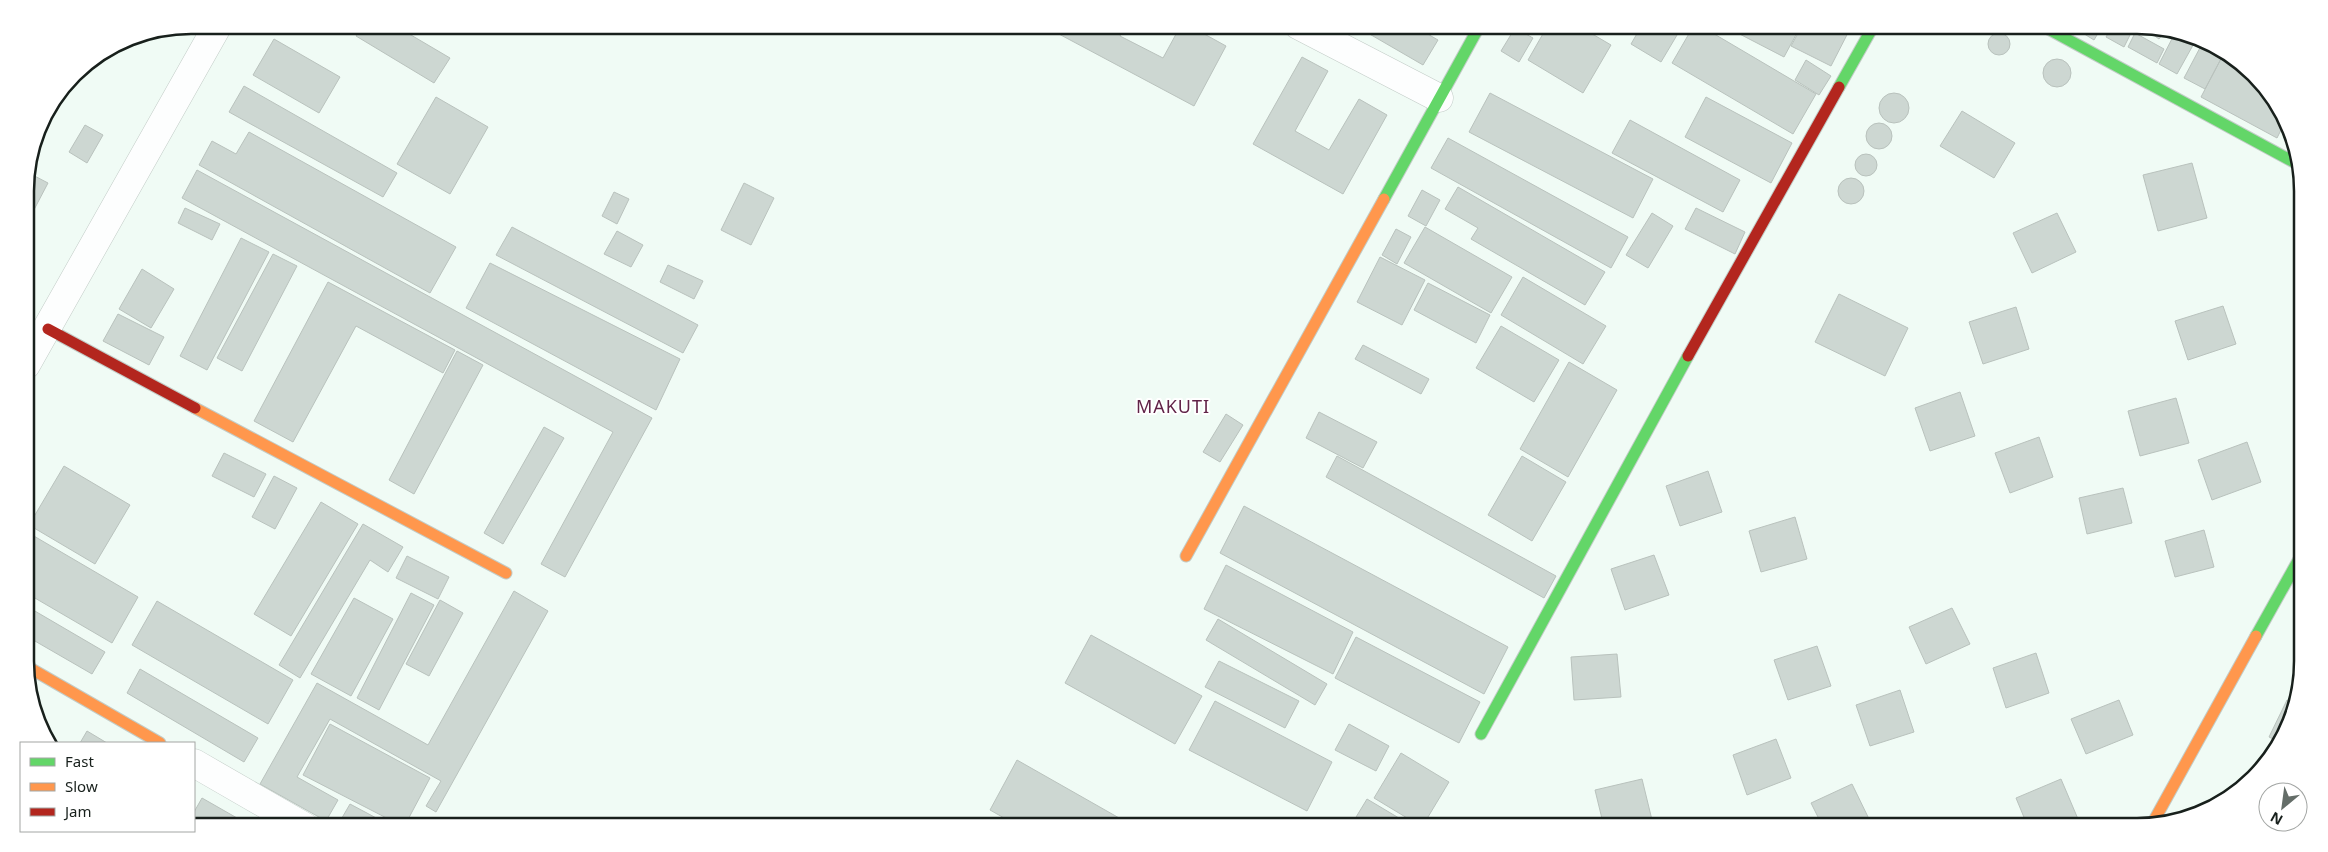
<svg xmlns="http://www.w3.org/2000/svg" width="2328" height="852" font-family="'Noto Sans',sans-serif">
	<style>
		.building { fill: #cdd7d2; stroke: #b9c2bd }
		.lines { fill: none; stroke-linecap: round; stroke-linejoin: round }
		.street-casing { stroke: #c2ccc7; stroke-width: 29 }
		.fast-casing { stroke: #c2ccc7; stroke-width: 13 }
		.slow-casing { stroke: #c2ccc7; stroke-width: 13 }
		.jam-casing { stroke: #c2ccc7; stroke-width: 13 }
		.street { stroke: #fdfefe; stroke-width: 28 }
		.fast { stroke: #63d668; stroke-width: 11 }
		.slow { stroke: #ff974d; stroke-width: 11 }
		.jam { stroke: #b3261e; stroke-width: 11 }
		.labels { text-anchor: middle; stroke-width: 4; stroke-linejoin: round; paint-order: stroke }
		.quarter-label { font-size: 18px; letter-spacing: 1px; fill: #612348; stroke: #fff }
		.rim { fill: none; stroke: #18201c; stroke-width: 2.5 }
	</style>
	<rect width="100%" height="100%" fill="#f0fbf5"/>
	<!-- building -->
	<path class="building" d="M363 25H394L450 58 434 83 356 36Z
		M1042 25H1090L1099 30 1102 25H1125L1120 36 1163 58 1181 25H1188L1226 46 1194 106Z
		M1354 25H1412L1438 40 1423 65Z
		M1548 25H1577L1611 45 1583 93 1528 60Z
		M1642 25H1683L1661 62 1631 44Z
		M1694 25H1699L1816 94 1793 134 1672 63Z
		M1729 25H1787L1798 31 1784 57 1728 28Z
		M1801 25H1852L1831 66 1791 46 1802 26Z
		M2074 25H2103L2094 40 2073 27Z
		M2113 25H2135L2124 47 2106 37Z
		M2141 26 2166 30 2159 39Z
		M1515 28 1533 38 1519 62 1501 51Z
		M2176 31 2190 34 2197 38 2177 74 2159 64Z
		M2135 33 2164 49 2157 63 2128 47Z
		M1988 44a11 11 0 1 1 22 0a11 11 0 1 1-22 0Z
		M274 39 340 77 319 113 253 75Z
		M2203 42 2223 55 2205 89 2184 78Z
		M2223 55 2262 82 2286 120 2277 138 2201 97Z
		M1302 57 1328 71 1295 131 1329 150 1359 99 1387 115 1343 194 1253 144Z
		M2043 73a14 14 0 1 1 28 0a14 14 0 1 1-28 0Z
		M1806 60 1831 76 1819 95 1795 80Z
		M244 86 397 173 383 197 229 112Z
		M1490 93 1653 179 1633 218 1469 132Z
		M1879 108a15 15 0 1 1 30 0a15 15 0 1 1-30 0Z
		M436 97 488 127 450 194 397 164Z
		M1706 97 1792 143 1771 183 1685 137Z
		M1962 111 2015 143 1994 178 1940 146Z
		M1630 120 1740 180 1723 212 1612 153Z
		M1866 136a13 13 0 1 1 26 0a13 13 0 1 1-26 0Z
		M85 125 103 135 87 163 69 152Z
		M249 132 456 247 430 293 199 165 212 141 236 154Z
		M1448 138 1628 237 1611 268 1431 168Z
		M1855 165a11 11 0 1 1 22 0a11 11 0 1 1-22 0Z
		M2192 163 2207 218 2158 231 2143 175Z
		M197 170 652 418 565 577 541 564 613 432 182 198Z
		M27 172 48 183 26 225 25 180Z
		M1838 191a13 13 0 1 1 26 0a13 13 0 1 1-26 0Z
		M744 183 774 198 751 245 721 230Z
		M1458 187 1605 272 1585 305 1471 239 1478 228 1445 209Z
		M1422 190 1440 200 1426 226 1408 216Z
		M614 192 629 199 617 224 602 216Z
		M185 208 220 224 212 240 178 223Z
		M1696 208 1745 232 1735 254 1685 229Z
		M1652 213 1673 226 1648 268 1626 255Z
		M2057 213 2076 252 2032 273 2013 233Z
		M512 227 698 325 683 353 496 255Z
		M1425 227 1512 277 1491 313 1404 263Z
		M1396 229 1411 237 1397 264 1382 255Z
		M617 231 643 245 631 267 604 254Z
		M241 238 269 252 207 370 180 356Z
		M273 254 297 266 242 371 217 358Z
		M1380 257 1425 280 1402 325 1357 302Z
		M490 263 680 359 656 410 466 308Z
		M668 265 703 281 694 299 660 282Z
		M142 269 174 289 151 328 119 309Z
		M1523 277 1606 326 1583 364 1501 315Z
		M328 282 455 350 443 373 356 326 293 442 254 421Z
		M1428 283 1490 315 1476 343 1414 310Z
		M1839 294 1908 328 1885 376 1815 342Z
		M2223 306 2236 344 2188 360 2175 321Z
		M2016 307 2029 349 1983 364 1969 322Z
		M118 314 164 337 149 365 103 341Z
		M1501 326 1559 360 1534 402 1476 368Z
		M1363 345 1429 379 1421 394 1355 359Z
		M457 351 483 365 414 494 389 480Z
		M1569 362 1617 390 1568 477 1520 449Z
		M1960 392 1975 436 1930 451 1915 408Z
		M2176 398 2189 443 2140 456 2128 411Z
		M1319 412 1377 442 1363 468 1306 438Z
		M1226 414 1243 425 1220 462 1203 452Z
		M544 427 564 438 503 544 484 533Z
		M2039 437 2053 477 2010 493 1995 453Z
		M2247 442 2261 482 2212 500 2198 460Z
		M224 453 266 474 254 497 212 476Z
		M1337 456 1556 576 1544 598 1326 477Z
		M1522 456 1566 482 1532 541 1488 515Z
		M64 466 130 505 95 564 29 525Z
		M1708 471 1722 512 1680 526 1666 486Z
		M274 476 297 488 275 529 252 517Z
		M2123 488 2132 523 2087 534 2079 498Z
		M321 502 358 524 291 636 254 614Z
		M1244 506 1508 647 1484 694 1220 553Z
		M1795 517 1807 559 1761 572 1749 531Z
		M363 524 403 547 388 572 370 560 300 678 279 665Z
		M2204 530 2214 567 2175 577 2165 541Z
		M27 532 138 597 112 643 28 594Z
		M1654 555 1669 595 1625 610 1611 569Z
		M407 556 449 577 438 599 396 578Z
		M1226 565 1353 632 1333 674 1204 609Z
		M514 591 548 611 436 812 426 806 441 781 330 719 297 777 338 800 326 821 260 784 317 683 428 745Z
		M411 593 434 605 379 710 357 698Z
		M354 598 393 619 351 696 311 674Z
		M440 600 463 613 429 676 406 664Z
		M157 601 293 680 268 724 132 645Z
		M28 607 105 652 92 674 28 637Z
		M1952 608 1970 644 1926 664 1909 627Z
		M1218 619 1327 684 1315 705 1206 640Z
		M1091 635 1202 696 1175 744 1065 683Z
		M1356 637 1480 702 1459 743 1335 678Z
		M1817 646 1831 686 1788 700 1774 660Z
		M2036 653 2049 693 2006 708 1993 668Z
		M1617 654 1621 697 1574 700 1571 657Z
		M1219 661 1299 701 1285 728 1205 687Z
		M140 669 258 738 244 762 127 693Z
		M1900 690 1914 732 1870 746 1856 705Z
		M2119 700 2133 735 2086 754 2071 719Z
		M2287 700 2296 704 2294 714 2279 742 2269 737Z
		M1215 701 1332 762 1307 811 1189 750Z
		M330 724 430 778 404 827 303 775Z
		M1349 724 1389 746 1376 771 1335 750Z
		M87 731 107 743H80Z
		M1776 739 1791 778 1747 795 1733 755Z
		M1401 753 1449 782 1422 827 1374 798Z
		M1017 760 1135 827H1020L990 810Z
		M1642 779 1652 820 1623 827H1604L1595 790Z
		M2061 779 2078 819 2059 827H2028L2016 798Z
		M1852 784 1870 821 1859 827H1823L1811 803Z
		M202 798 237 818 231 827H194V812Z
		M1367 799 1414 827H1350Z
		M350 804 380 820 376 827H346L339 823Z"/>
	<g class="lines">
		<!-- street casing -->
		<g class="street-casing">
			<path id="street" d="M1298 25 1439 98
				M26 365 218 25
				M194 763 305 827"/>
		</g>
		<!-- fast casing -->
		<g class="fast-casing">
			<path id="fast" d="M2041 25 2301 166
				M1839 87 1874 25
				M1384 199 1480 25
				M2256 636 2303 552
				M1481 734 1688 356"/>
		</g>
		<!-- slow casing -->
		<g class="slow-casing">
			<path id="slow" d="M195 408 506 573
				M1186 556 1384 199
				M28 667 160 743
				M2151 826 2256 636"/>
		</g>
		<!-- jam casing -->
		<g class="jam-casing">
			<path id="jam" d="M48 329 195 408
				M1688 356 1839 87"/>
		</g>
		<!-- street -->
		<use href="#street" class="street"/>
		<!-- fast -->
		<use href="#fast" class="fast"/>
		<!-- slow -->
		<use href="#slow" class="slow"/>
		<!-- jam -->
		<use href="#jam" class="jam"/>
	</g>
	<g class="labels">
		<!-- quarter labels -->
		<g class="quarter-label">
			<text x="1173" y="413">MAKUTI</text>
		</g>
	</g>
	<!-- crop -->
	<path d="M0 0H2328V852H0ZM191 34H2137A157 157 0 0 1 2294 191V661A157 157 0 0 1 2137 818H191A157 157 0 0 1 34 661V191A157 157 0 0 1 191 34Z" fill="#fff" fill-rule="evenodd"/>
	<path class="rim" d="M191 34H2137A157 157 0 0 1 2294 191V661A157 157 0 0 1 2137 818H191A157 157 0 0 1 34 661V191A157 157 0 0 1 191 34Z"/>
	<!-- legend -->
	<rect x="20" y="742" width="175" height="90" fill="#ffffff" stroke="#a3a6a4"/>
	<rect x="30" y="758" width="25" height="8" fill="#63d668" stroke="#a3a6a4"/>
	<text x="65" y="767" font-size="15" fill="#18201c">Fast</text>
	<rect x="30" y="783" width="25" height="8" fill="#ff974d" stroke="#a3a6a4"/>
	<text x="65" y="792" font-size="15" fill="#18201c">Slow</text>
	<rect x="30" y="808" width="25" height="8" fill="#b3261e" stroke="#a3a6a4"/>
	<text x="65" y="817" font-size="15" fill="#18201c">Jam</text>
	<!-- north arrow -->
	<g transform="translate(2283 807) rotate(209)"><circle r="24" fill="#ffffff" stroke="#a3a6a4"/>
	<path d="M0-4L9 19L0 12L-9 19Z" fill="#646d68"/>
	<text y="-8" font-size="14" font-weight="bold" text-anchor="middle" fill="#18201c">N</text>
	</g>
</svg>
